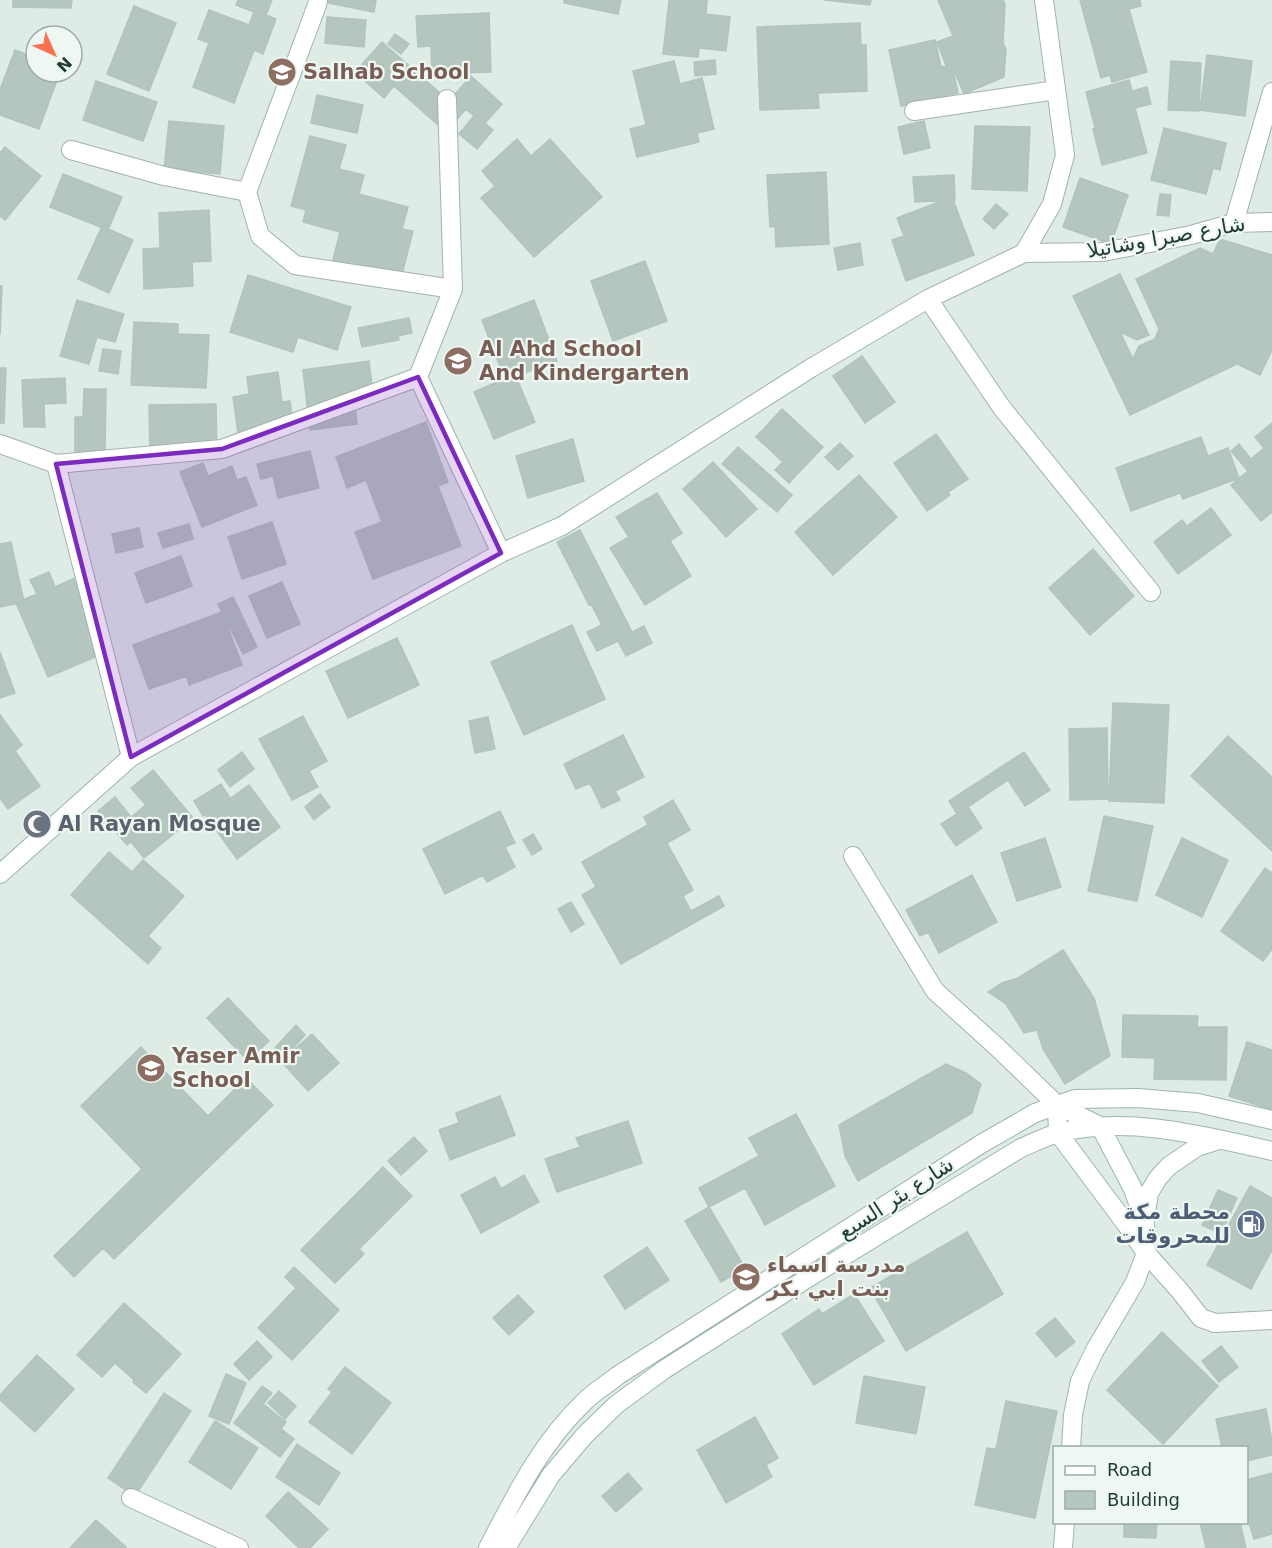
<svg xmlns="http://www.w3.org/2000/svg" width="1272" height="1548" font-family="'DejaVu Sans',Cairo,sans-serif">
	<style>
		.building { fill: #b4c6be; stroke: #b1c5bc; stroke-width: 1.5 }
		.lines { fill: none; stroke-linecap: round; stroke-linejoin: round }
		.street-casing { stroke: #a2b3ac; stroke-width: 20 }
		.secondary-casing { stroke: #9db7ad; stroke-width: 20 }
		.street { stroke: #fff; stroke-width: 18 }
		.secondary { stroke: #fff; stroke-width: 18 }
		.marked { fill: #7b2cbf; fill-opacity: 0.2; stroke: #7b2cbf; stroke-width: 4.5; stroke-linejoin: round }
		.labels { text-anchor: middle; stroke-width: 4.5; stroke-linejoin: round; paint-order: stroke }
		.education-label { font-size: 21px; font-weight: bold; fill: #785e54; stroke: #eff7f3; text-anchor: start }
		.street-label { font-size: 21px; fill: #1f3b33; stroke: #eff7f3 }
		.worship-label { font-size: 21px; font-weight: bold; fill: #5b616d; stroke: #eff7f3; text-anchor: start }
		.service-label { font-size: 21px; font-weight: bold; fill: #4e5e75; stroke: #eff7f3; text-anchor: end }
	</style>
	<rect width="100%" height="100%" fill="#dfebe5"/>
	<!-- building -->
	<path class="building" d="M13 0H72L71 8 13 7Z
		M238 0H272L266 15 276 19 263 54 254 50 234 103 193 87 209 43 198 39 209 10 249 25 254 12 236 5Z
		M329 0H376L374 12 328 3Z
		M564 0H621L618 14 564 3Z
		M669 0H707L706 14 730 17 726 51 699 48 698 57 663 54Z
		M824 0H871L870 5Z
		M938 0H1003L1005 5 1003 43 1006 49 1004 77 964 94 952 65H946L937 42 953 36Z
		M1080 0H1140L1141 6 1129 9 1147 72 1112 82 1110 75 1101 78Z
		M134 6 176 23 149 91 107 74Z
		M489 13 491 72 432 74 431 46 418 47 416 16Z
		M327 17 366 20 364 47 325 43Z
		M860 23 861 45H866L867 91 818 93 819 108 760 110 757 27Z
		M395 34 409 44 401 54 388 44Z
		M935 40 941 67 952 65 958 93 901 106 889 50Z
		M382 42 449 101 471 76 502 104 485 123 493 130 477 149 459 134 474 116 466 109 446 132 394 86 384 98 355 72Z
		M15 50 36 58V72H60L39 129 0 115V90Z
		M1207 55 1252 61 1245 116 1200 110Z
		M715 60 716 74 695 76 694 62Z
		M674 61 680 84 702 78 714 129 697 133 699 142 637 157 630 129 646 125 633 71Z
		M1171 61 1201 63 1199 111 1168 110Z
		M1129 80 1132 91 1147 87 1151 104 1135 108 1147 153 1102 165 1093 129 1095 128 1086 92Z
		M96 81 157 102 143 141 83 120Z
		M317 95 363 105 357 133 311 123Z
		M169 121 224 126 220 174 164 169Z
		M924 121 930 148 904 154 898 127Z
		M975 126 1030 127 1027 191 972 189Z
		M1164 128 1226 143 1220 170 1213 168 1206 194 1151 180Z
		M310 136 346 145 339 169 364 175 359 194 408 207 402 229 413 231 400 282 332 264 340 232 303 222 306 210 291 206Z
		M517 139 531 156 550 139 602 197 534 257 481 198 495 186 482 171Z
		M5 147 41 176 5 220 0 216V153Z
		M826 172 829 244 776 247 775 226 770 227 767 175Z
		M63 174 122 197 108 230 50 207Z
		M954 175 955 200 915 202 913 177Z
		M1080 178 1128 195 1111 244 1063 227Z
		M1160 194 1171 195 1169 216 1157 215Z
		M952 197 974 255 906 281 892 240 904 236 897 218Z
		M996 204 1008 214 994 229 983 219Z
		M209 210 211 261 192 262 193 286 144 289 143 249 160 248 159 213Z
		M102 226 133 240 109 293 78 279Z
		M1220 239 1272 255V350L1260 375 1233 362 1235 365 1130 415 1073 296 1120 274 1149 335 1137 340 1120 332 1133 359 1139 346 1155 339 1159 329 1136 279 1200 248 1213 254Z
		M860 243 863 265 838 270 834 248Z
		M645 261 667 321 613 341 591 281Z
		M248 275 351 307 337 350 298 337 293 352 230 332Z
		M0 286H2L0 335Z
		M77 300 124 314 115 342 97 337 89 364 60 356Z
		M534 300 557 361 505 380 482 320Z
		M409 318 412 333 398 336 399 340 362 347 358 328Z
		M134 322 178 324V334L209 335 206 388 131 385Z
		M103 349 121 351 118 374 99 371Z
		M862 356 895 402 865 423 833 376Z
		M369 361 374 403 355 405 357 424 310 430 303 370Z
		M0 368H6L4 423H0Z
		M278 372 282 402 290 401 294 432 239 440 233 397 249 394 247 377Z
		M515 374 535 422 494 439 474 392Z
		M65 378 66 403 44 404 45 427H24L22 380Z
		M84 389H106L105 453H75V417H83Z
		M216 404 217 457 150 458 149 405Z
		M782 409 823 447 789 483 775 470 783 462 756 437Z
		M426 422 448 482 438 486 461 546 373 579 355 532 382 522 366 480 347 488 336 457Z
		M1272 423V512L1261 521 1231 485 1248 471 1231 451 1239 444 1251 459 1264 448 1255 437Z
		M936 434 968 479 948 492 950 495 927 511 894 463Z
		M1201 437 1208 456 1228 448 1239 478 1183 499 1180 493 1131 511 1116 468Z
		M573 439 584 481 528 498 516 456Z
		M840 443 853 456 838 470 825 457Z
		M738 447 792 495 777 512 722 464Z
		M310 451 319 488 278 498 273 476 261 479 257 464Z
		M713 462 757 509 726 537 683 489Z
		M203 463 208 476 232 466 237 480 246 477 257 505 202 527 180 472Z
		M859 475 897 517 833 575 795 532Z
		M657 493 682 533 670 541 691 576 645 605 610 548 629 537 616 517Z
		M1211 508 1231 535 1178 574 1154 542 1182 520 1187 526Z
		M272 522 286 564 242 579 228 537Z
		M189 524 193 539 163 548 158 533Z
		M139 528 143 547 116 553 112 534Z
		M580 530 632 632 644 626 652 643 626 656 618 641 597 651 587 632 602 625 591 604 589 605 557 542Z
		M11 542 24 602 0 607V544Z
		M1093 549 1134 596 1090 635 1049 588Z
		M181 556 192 586 146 603 135 573Z
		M49 572 55 587 77 577 109 651 48 677 16 603 37 594 30 580Z
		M282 582 300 624 267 638 249 596Z
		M233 597 257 647 243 654 218 604Z
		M222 612 242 665 189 685 187 676 149 689 133 645Z
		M572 625 605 699 524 735 491 662Z
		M397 638 419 685 348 718 326 671Z
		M0 652 15 693 0 698Z
		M1113 703 1169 705 1164 803 1109 801Z
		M0 715 22 745 15 751 40 786 8 809 0 798Z
		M303 716 327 761 309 771 318 787 292 800 259 739Z
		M488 717 495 749 475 753 469 721Z
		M1107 728 1108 799 1070 800 1069 729Z
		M623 735 644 777 615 791 620 800 602 808 590 783 576 789 564 764Z
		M1228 736 1272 777V851L1191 776Z
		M242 752 254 769 230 787 218 770Z
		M1024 752 1050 790 1025 806 1008 780 968 807 982 828 956 846 941 824 957 814 949 801Z
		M153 770 193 818 144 858 131 842 127 845 98 811 115 797 131 817 146 805 131 788Z
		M221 784 230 798 203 816 194 801Z
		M249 785 280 827 237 859 206 816Z
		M320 794 330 807 314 820 305 807Z
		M673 800 690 830 667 843 693 890 683 896 691 911 719 896 724 906 621 964 582 895 596 887 582 862 648 825 644 817Z
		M500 811 515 843 505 847 515 867 487 882 483 875 445 894 423 849Z
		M1104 816 1153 826 1137 901 1088 891Z
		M533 834 542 849 532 855 523 840Z
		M1045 838 1061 887 1017 901 1001 853Z
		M1182 838 1228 860 1202 917 1156 895Z
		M109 852 132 872 143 860 184 896 148 936 161 948 148 964 71 895Z
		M1265 868 1272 873V949L1263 961 1221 931Z
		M972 875 997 922 939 953 928 932 920 936 906 910Z
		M571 902 584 924 571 932 558 909Z
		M1063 950 1094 998 1110 1056 1065 1084 1043 1049 1037 1030 1024 1033 1006 1004 988 992 1002 983 1018 978Z
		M228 998 269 1041 248 1061 207 1018Z
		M1123 1015 1198 1016 1197 1027H1227L1226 1080 1154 1079 1155 1058 1122 1057Z
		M296 1025 305 1035 285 1057 275 1048Z
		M312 1034 339 1063 308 1091 281 1061Z
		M1247 1042 1272 1050V1110L1229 1096Z
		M141 1047 208 1116 246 1078 273 1105 114 1259 103 1248 74 1277 54 1256 142 1169 81 1106Z
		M946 1064 966 1073 981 1084 972 1113 858 1181 845 1156 839 1125Z
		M500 1096 515 1135 450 1160 439 1130 459 1123 456 1113Z
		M796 1114 835 1186 765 1225 745 1188 709 1207 699 1188 759 1156 749 1138Z
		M628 1121 642 1163 557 1192 545 1159 580 1147 576 1138Z
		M414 1137 427 1151 401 1175 388 1161Z
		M383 1167 412 1196 359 1249 364 1254 335 1283 301 1250Z
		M524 1175 539 1202 481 1233 461 1195 495 1177 501 1189Z
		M1250 1186 1272 1198V1250L1251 1289 1207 1265Z
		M1218 1190 1237 1198 1221 1234 1202 1225Z
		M709 1207 745 1268 721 1282 685 1221Z
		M967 1232 1003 1294 906 1351 870 1288Z
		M647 1247 669 1280 625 1309 604 1276Z
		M294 1267 339 1310 292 1360 258 1328 296 1288 285 1277Z
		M854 1294 884 1341 814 1385 782 1334 819 1309 822 1314Z
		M518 1295 534 1312 509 1335 493 1318Z
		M124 1303 181 1354 146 1393 133 1382 134 1380 115 1363 102 1377 77 1355Z
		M1055 1318 1075 1342 1056 1357 1036 1333Z
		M1162 1332 1218 1386 1163 1444 1107 1390Z
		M257 1341 272 1357 249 1380 234 1364Z
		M1221 1346 1238 1367 1219 1382 1202 1361Z
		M37 1355 74 1389 35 1432 0 1400V1395Z
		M345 1367 391 1403 352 1454 309 1422 332 1392 328 1389Z
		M226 1374 246 1383 229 1424 209 1416Z
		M864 1376 925 1387 916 1434 856 1423Z
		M262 1386 272 1393 263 1404 286 1422 281 1429 294 1439 280 1457 234 1423Z
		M279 1391 296 1406 285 1419 268 1403Z
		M164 1393 191 1411 135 1496 108 1478Z
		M1006 1401 1057 1411 1035 1518 975 1505 987 1448 996 1449Z
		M1266 1409 1272 1441V1455L1246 1461V1448H1222L1216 1419Z
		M755 1417 778 1458 766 1465 772 1477 726 1503 697 1450Z
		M215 1421 258 1448 231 1489 189 1462Z
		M297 1444 340 1473 319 1505 276 1477Z
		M628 1473 642 1489 616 1512 602 1496Z
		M1272 1473V1534L1254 1539 1246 1513V1480Z
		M288 1492 328 1529 310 1548H299L266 1516Z
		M96 1520 126 1547 125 1548H70Z
		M1124 1522H1157L1156 1538 1124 1537Z
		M1200 1522H1240L1246 1548H1206Z"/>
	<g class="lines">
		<!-- street casing -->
		<g class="street-casing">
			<path id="street" d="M318 0 317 5 247 192 260 236 295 265 453 289
				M447 99 453 289 418 377 501 553
				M914 111 1056 90
				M71 150 164 176 247 192
				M1234 223 1272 92
				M1024 253 1052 204 1065 155 1044 0
				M1024 253 1103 252 1191 235 1234 223 1272 222
				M928 299 1002 408 1151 592
				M0 444 56 464 222 449 418 377
				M56 464 131 757
				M853 856 935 991 997 1047 1057 1105
				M1146 1253 1180 1291 1201 1318 1215 1323 1272 1320
				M131 1498 239 1548"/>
		</g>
		<!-- secondary casing -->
		<g class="secondary-casing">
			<path id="secondary" d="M0 874 131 757 501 553 562 526 811 368 928 299 1024 253
				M1145 1219 1149 1193 1158 1178 1169 1166 1197 1147 1219 1140
				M1071 1448 1073 1415 1080 1381 1095 1350 1135 1282 1146 1253 1145 1223 1133 1189 1100 1126 1057 1105 1058 1133 1126 1224 1146 1253
				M488 1548C515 1496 541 1443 584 1402 594 1392 606 1385 617 1376L981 1144 1035 1113 1075 1099 1138 1098 1198 1103 1272 1120
				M506 1548 551 1475 585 1435 617 1404 665 1369 803 1281 1021 1148C1033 1143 1046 1136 1059 1133 1127 1115 1205 1136 1272 1151
				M1063 1548 1065 1522"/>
		</g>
		<!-- street -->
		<use href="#street" class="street"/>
		<!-- secondary -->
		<use href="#secondary" class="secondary"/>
	</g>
	<!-- marked area -->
	<path class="marked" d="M418 377 501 553 131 757 56 464 222 449Z"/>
	<!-- icons -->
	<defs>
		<g id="school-disc" transform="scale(1.5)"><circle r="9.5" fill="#8d6e63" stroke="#eff7f3"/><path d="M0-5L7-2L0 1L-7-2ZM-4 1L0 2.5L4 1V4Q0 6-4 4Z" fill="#fff"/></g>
		<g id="mosque-disc" transform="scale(1.5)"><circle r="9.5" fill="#6b7280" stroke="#eff7f3"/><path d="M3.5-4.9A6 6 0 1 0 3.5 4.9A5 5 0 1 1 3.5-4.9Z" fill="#fff"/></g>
		<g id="fuel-disc" transform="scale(1.5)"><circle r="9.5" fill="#5c6f8a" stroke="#eff7f3"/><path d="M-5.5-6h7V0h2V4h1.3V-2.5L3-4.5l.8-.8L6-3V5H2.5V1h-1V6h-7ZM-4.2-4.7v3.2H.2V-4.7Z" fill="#fff"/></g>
	</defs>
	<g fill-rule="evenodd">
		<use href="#school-disc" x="282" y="72"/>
		<use href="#school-disc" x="458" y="361"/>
		<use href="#mosque-disc" x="37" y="824"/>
		<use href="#school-disc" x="151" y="1068"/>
		<use href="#fuel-disc" x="1251" y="1224"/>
		<use href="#school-disc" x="746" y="1277"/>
	</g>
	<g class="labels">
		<!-- education labels -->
		<g class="education-label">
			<text x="303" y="79">Salhab School</text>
			<text x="479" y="356">Al Ahd School<tspan x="479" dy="24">And Kindergarten</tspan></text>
			<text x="172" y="1063">Yaser Amir<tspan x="172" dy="24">School</tspan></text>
			<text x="767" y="1272">مدرسة اسماء<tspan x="767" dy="24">بنت ابي بكر</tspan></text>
		</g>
		<!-- street labels -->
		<g class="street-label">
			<text transform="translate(1166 237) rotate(-10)" y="7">شارع صبرا وشاتيلا</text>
			<text transform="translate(896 1198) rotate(-33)" y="7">شارع بئر السبع</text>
		</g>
		<!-- worship labels -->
		<g class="worship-label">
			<text x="58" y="831">Al Rayan Mosque</text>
		</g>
		<!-- service labels -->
		<g class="service-label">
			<text x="1230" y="1219">محطة مكة<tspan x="1230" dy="24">للمحروقات</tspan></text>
		</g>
	</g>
	<!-- legend -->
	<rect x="1053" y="1446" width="195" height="78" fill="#eff7f3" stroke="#9caca6" stroke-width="1.5"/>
	<rect x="1065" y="1466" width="30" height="9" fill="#ffffff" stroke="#9caca6" stroke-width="1.5"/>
	<text x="1107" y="1476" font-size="18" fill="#1f3b33">Road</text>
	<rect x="1065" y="1491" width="30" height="18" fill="#b4c6be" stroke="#9caca6" stroke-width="1.5"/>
	<text x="1107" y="1506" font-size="18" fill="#1f3b33">Building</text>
	<!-- north arrow -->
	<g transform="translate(54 54) rotate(135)"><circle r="28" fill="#eff7f3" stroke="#9caca6" stroke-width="1.5"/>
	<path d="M0-4.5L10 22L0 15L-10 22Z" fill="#f8724f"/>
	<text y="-9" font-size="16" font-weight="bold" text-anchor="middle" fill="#1f3b33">N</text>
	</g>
</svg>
